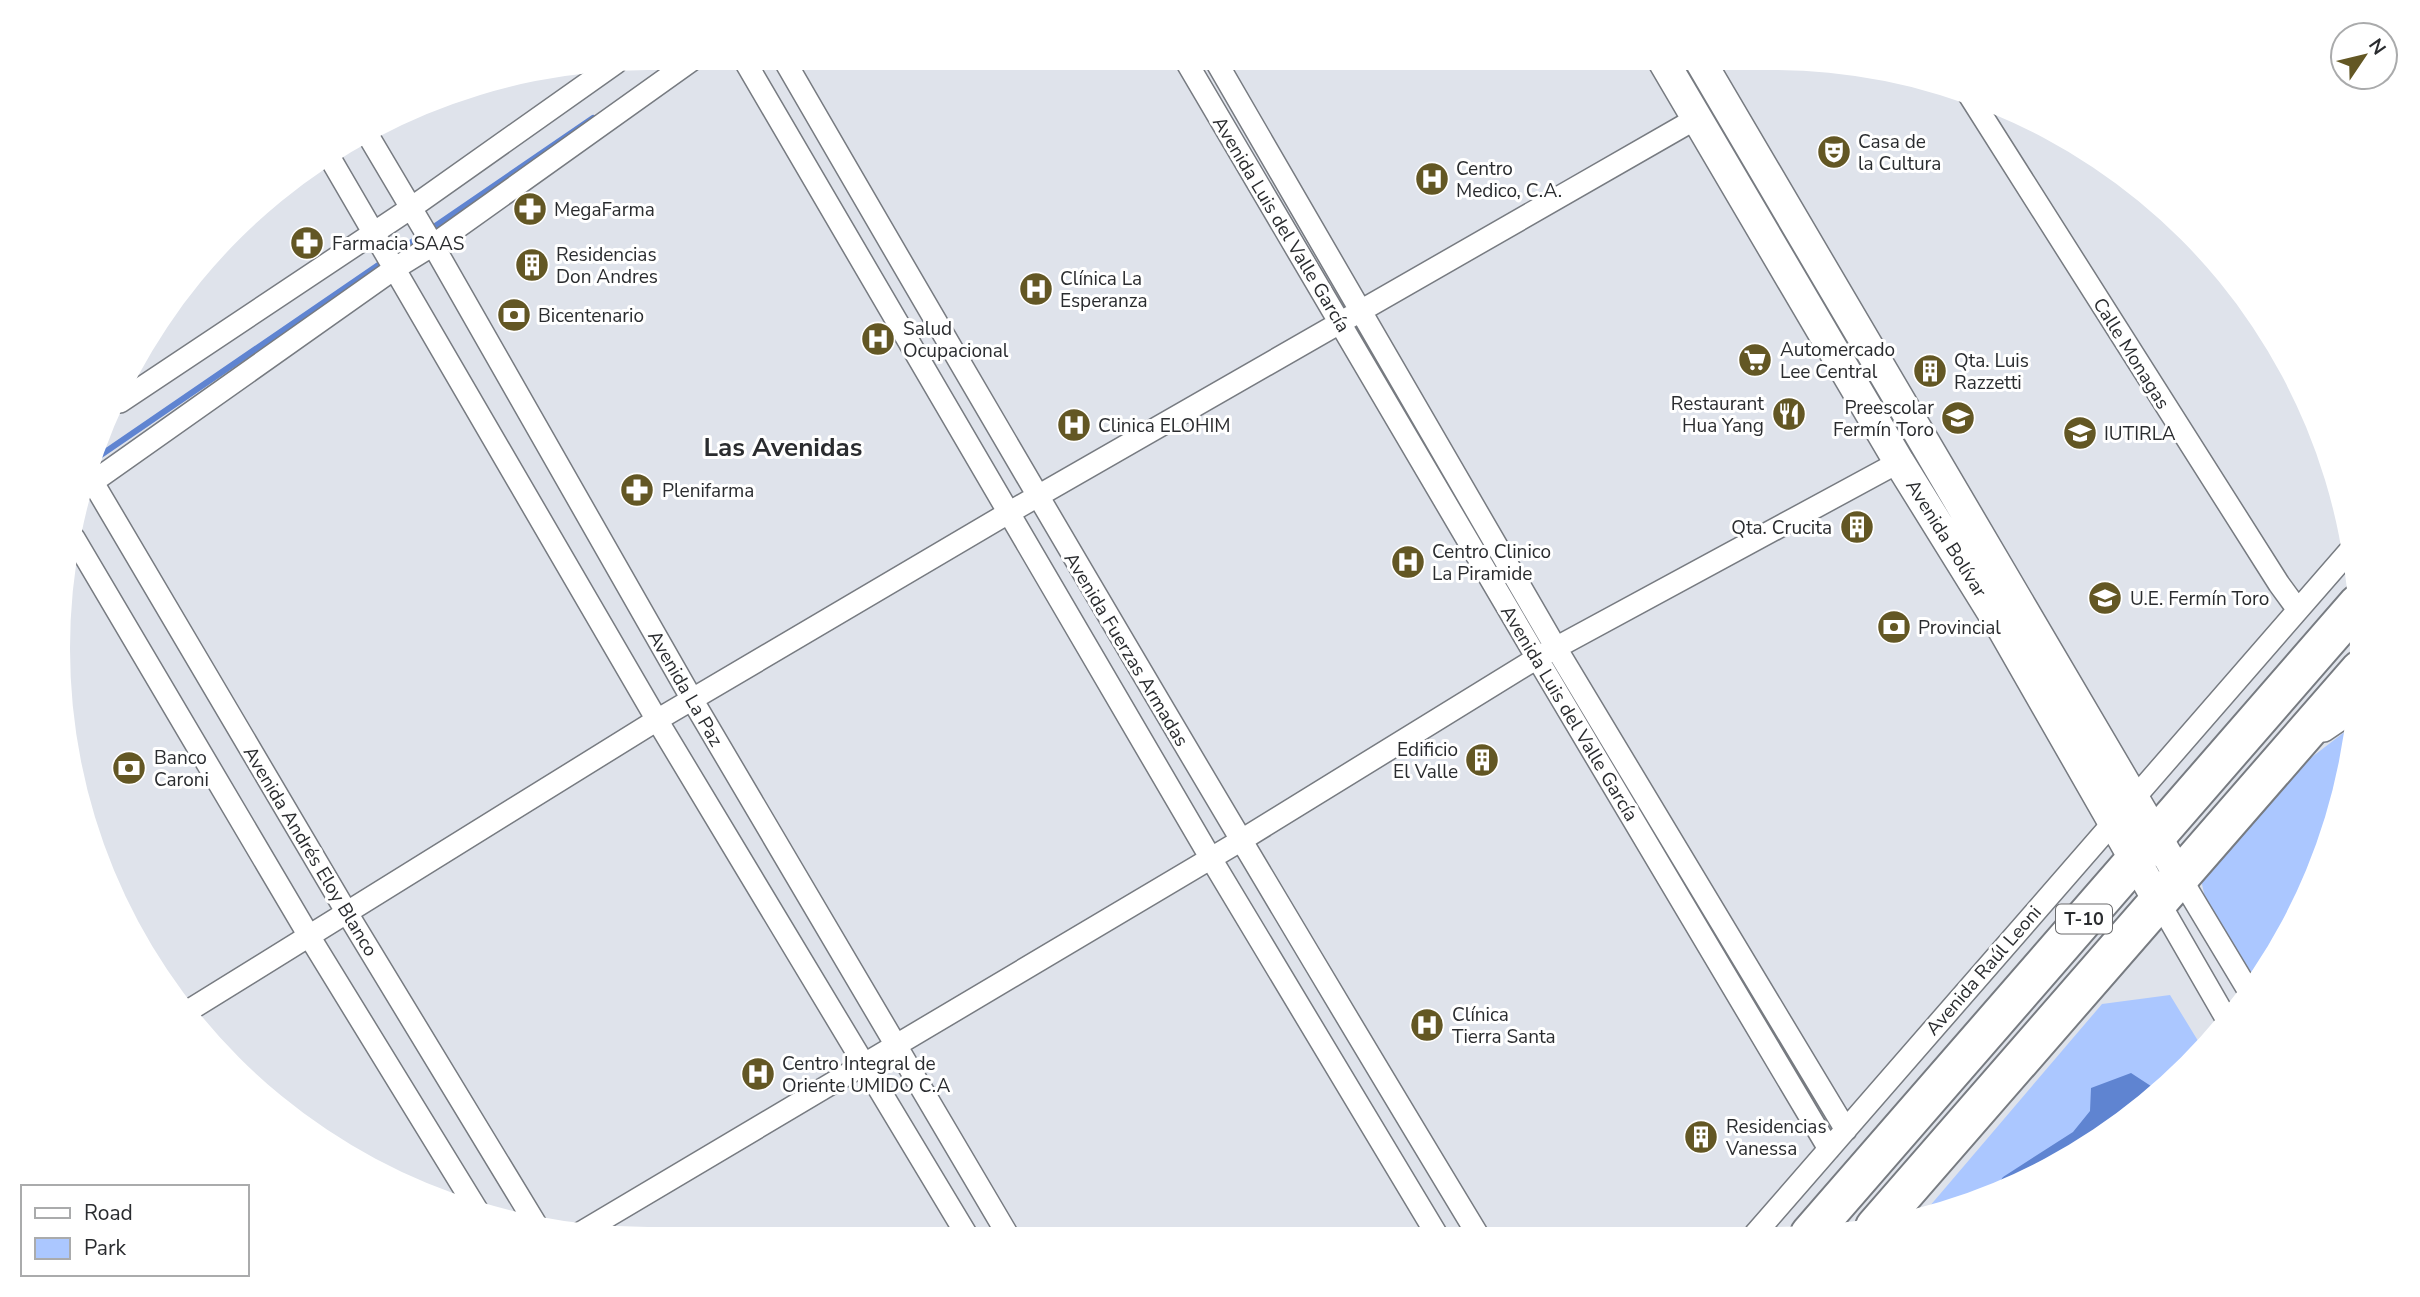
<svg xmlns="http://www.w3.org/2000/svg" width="2420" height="1297" font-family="'Nunito Sans',sans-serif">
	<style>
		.green { fill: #abc7ff }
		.water { fill: #5f84d1 }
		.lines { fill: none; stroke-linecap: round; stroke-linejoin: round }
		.stream { stroke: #5f84d1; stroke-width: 6 }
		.street-casing { stroke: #777b81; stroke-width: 24 }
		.secondary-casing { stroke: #777b81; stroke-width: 33 }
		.highway-casing { stroke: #777b81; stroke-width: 42 }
		.street { stroke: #fff; stroke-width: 21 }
		.secondary { stroke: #fff; stroke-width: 30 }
		.highway { stroke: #fff; stroke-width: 38 }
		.labels { text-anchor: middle; stroke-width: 6; stroke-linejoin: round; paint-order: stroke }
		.shield { fill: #fff; stroke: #6a6b6d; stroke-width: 2 }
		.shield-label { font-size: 18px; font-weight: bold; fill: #2a2c2f }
		.poi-label { font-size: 19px; fill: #2a2c2f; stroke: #fff; text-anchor: start }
		.street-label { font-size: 19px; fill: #2a2c2f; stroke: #fff }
		.district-label { font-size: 26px; font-weight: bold; fill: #2a2c2f; stroke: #fff }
	</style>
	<rect width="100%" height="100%" fill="#dfe3eb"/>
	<!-- green -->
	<path class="green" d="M2355 724 2342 802 2301 910 2254 981 2205 898 2200 875 2265 793Z
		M2170 995 2203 1049 2100 1139 1997 1194 1923 1214 2102 1004Z"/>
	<!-- water -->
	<path class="water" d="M2131 1073 2157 1090 2100 1139 1997 1194 1989 1197 2003 1177 2073 1132 2090 1111 2091 1088Z"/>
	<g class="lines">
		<!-- stream -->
		<path class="stream" d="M95 459 593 118"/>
		<!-- street casing -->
		<g class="street-casing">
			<path id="street" d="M743 58 1210 857 1437 1235
				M783 58C1011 452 1242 845 1478 1235
				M1184 58 1537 658 1829 1149
				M1214 58 1556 648 1846 1130
				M1969 95 2279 584 2298 610
				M369 137 433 245 693 701 1009 1237
				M330 158 657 720 968 1237
				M120 402 411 208 616 63
				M88 474 347 913 537 1226
				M80 491 394 269 433 245 695 58
				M74 538 309 936 479 1213
				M2324 731 2358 708
				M2180 877 2248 990
				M2159 902 2227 1020
				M188 1011 657 720 1010 512 1697 118
				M580 1233 1240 841 1537 658 1899 462
				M1755 1234 2352 548"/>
		</g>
		<!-- secondary casing -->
		<g class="secondary-casing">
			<path id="secondary" d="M1662 59 1899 462 2004 631 2159 902
				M1699 59 2180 877"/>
		</g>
		<!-- highway casing -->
		<g class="highway-casing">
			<path id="highway" d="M1875 1227 2360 670
				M1810 1234 2358 604"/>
		</g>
		<!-- street -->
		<use href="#street" class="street"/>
		<!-- secondary -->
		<use href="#secondary" class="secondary"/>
		<!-- highway -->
		<use href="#highway" class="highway"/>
	</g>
	<!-- icons -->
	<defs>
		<g id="theatre-disc" transform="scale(1.75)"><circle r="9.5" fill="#635724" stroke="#fff"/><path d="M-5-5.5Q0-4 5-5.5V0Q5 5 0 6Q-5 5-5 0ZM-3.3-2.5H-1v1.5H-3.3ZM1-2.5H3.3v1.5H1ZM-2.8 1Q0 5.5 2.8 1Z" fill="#fff"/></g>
		<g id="hospital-disc" transform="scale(1.75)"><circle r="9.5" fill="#635724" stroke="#fff"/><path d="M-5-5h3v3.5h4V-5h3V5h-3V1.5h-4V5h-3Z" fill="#fff"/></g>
		<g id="pharmacy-disc" transform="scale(1.75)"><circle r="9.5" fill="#635724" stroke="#fff"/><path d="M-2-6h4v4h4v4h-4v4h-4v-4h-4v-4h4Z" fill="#fff"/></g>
		<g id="building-disc" transform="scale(1.75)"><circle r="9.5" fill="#635724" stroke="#fff"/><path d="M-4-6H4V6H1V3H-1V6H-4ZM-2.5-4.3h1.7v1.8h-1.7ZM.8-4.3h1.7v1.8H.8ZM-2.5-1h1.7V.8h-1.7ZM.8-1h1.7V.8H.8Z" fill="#fff"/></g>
		<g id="bank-disc" transform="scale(1.75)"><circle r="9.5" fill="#635724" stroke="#fff"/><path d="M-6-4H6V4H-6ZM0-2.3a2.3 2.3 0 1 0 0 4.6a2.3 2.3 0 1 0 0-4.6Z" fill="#fff"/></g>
		<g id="supermarket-disc" transform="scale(1.75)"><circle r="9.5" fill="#635724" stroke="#fff"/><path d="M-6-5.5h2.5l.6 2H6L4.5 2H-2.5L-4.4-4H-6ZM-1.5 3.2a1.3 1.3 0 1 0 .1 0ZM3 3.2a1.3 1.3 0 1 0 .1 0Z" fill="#fff"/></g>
		<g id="restaurant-disc" transform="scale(1.75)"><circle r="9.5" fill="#635724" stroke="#fff"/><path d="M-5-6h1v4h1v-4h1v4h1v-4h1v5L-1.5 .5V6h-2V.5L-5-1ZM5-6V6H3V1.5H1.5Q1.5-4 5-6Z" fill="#fff"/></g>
		<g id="school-disc" transform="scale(1.75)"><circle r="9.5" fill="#635724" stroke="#fff"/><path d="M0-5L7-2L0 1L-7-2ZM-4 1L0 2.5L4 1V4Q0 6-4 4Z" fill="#fff"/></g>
		<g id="university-disc" transform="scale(1.75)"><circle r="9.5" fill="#635724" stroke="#fff"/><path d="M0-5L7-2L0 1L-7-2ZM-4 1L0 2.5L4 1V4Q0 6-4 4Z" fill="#fff"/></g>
	</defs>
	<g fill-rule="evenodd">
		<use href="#theatre-disc" x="1834" y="152"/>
		<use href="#hospital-disc" x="1432" y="179"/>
		<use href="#pharmacy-disc" x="530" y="209"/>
		<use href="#pharmacy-disc" x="307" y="243"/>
		<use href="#building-disc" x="532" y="265"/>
		<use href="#hospital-disc" x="1036" y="289"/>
		<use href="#bank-disc" x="514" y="315"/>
		<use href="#hospital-disc" x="878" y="339"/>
		<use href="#supermarket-disc" x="1755" y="360"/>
		<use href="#building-disc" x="1930" y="371"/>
		<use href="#restaurant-disc" x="1789" y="414"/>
		<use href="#school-disc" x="1958" y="418"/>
		<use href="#hospital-disc" x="1074" y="425"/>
		<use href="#university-disc" x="2080" y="433"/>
		<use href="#pharmacy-disc" x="637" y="490"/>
		<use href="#building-disc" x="1857" y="527"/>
		<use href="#hospital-disc" x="1408" y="562"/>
		<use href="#school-disc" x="2105" y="598"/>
		<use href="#bank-disc" x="1894" y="627"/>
		<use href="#building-disc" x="1482" y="760"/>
		<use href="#bank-disc" x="129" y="768"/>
		<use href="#hospital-disc" x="1427" y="1025"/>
		<use href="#hospital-disc" x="758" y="1074"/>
		<use href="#building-disc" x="1701" y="1137"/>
	</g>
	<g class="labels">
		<!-- shield labels -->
		<rect class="shield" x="2056" y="904.5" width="56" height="29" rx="5"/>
		<g class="shield-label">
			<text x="2084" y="925">T-10</text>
		</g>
		<!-- poi labels -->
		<g class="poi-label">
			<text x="1858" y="148">Casa de<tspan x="1858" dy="22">la Cultura</tspan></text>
			<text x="1456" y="175">Centro<tspan x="1456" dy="22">Medico, C.A.</tspan></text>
			<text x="554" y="216">MegaFarma</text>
			<text x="332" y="250">Farmacia SAAS</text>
			<text x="556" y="261">Residencias<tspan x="556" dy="22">Don Andres</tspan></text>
			<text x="1060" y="285">Clínica La<tspan x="1060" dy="22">Esperanza</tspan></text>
			<text x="538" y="322">Bicentenario</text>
			<text x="903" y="335">Salud<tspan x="903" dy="22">Ocupacional</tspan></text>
			<text x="1780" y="356">Automercado<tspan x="1780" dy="22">Lee Central</tspan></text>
			<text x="1954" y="367">Qta. Luis<tspan x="1954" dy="22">Razzetti</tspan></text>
			<text x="1764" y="410" text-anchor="end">Restaurant<tspan x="1764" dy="22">Hua Yang</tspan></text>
			<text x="1934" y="414" text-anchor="end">Preescolar<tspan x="1934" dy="22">Fermín Toro</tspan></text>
			<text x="1098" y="432">Clinica ELOHIM</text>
			<text x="2104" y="440">IUTIRLA</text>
			<text x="662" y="497">Plenifarma</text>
			<text x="1832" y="534" text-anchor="end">Qta. Crucita</text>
			<text x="1432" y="558">Centro Clinico<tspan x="1432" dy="22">La Piramide</tspan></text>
			<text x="2130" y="605">U.E. Fermín Toro</text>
			<text x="1918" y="634">Provincial</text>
			<text x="1458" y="756" text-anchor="end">Edificio<tspan x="1458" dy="22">El Valle</tspan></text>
			<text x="154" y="764">Banco<tspan x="154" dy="22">Caroni</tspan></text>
			<text x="1452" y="1021">Clínica<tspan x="1452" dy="22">Tierra Santa</tspan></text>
			<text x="782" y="1070">Centro Integral de<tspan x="782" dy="22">Oriente UMIDO C.A</tspan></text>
			<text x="1726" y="1133">Residencias<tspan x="1726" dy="22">Vanessa</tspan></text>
		</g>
		<!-- street labels -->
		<g class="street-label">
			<text transform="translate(1282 224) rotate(59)" y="7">Avenida Luis del Valle García</text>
			<text transform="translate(2132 353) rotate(58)" y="7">Calle Monagas</text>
			<text transform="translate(1947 538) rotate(58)" y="7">Avenida Bolívar</text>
			<text transform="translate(1127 649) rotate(59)" y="7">Avenida Fuerzas Armadas</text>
			<text transform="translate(686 688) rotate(60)" y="7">Avenida La Paz</text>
			<text transform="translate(1570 713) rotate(59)" y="7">Avenida Luis del Valle García</text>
			<text transform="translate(311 851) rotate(59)" y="7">Avenida Andrés Eloy Blanco</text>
			<text transform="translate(1983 970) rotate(-49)" y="7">Avenida Raúl Leoni</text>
		</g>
		<!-- district labels -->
		<g class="district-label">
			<text x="783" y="456">Las Avenidas</text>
		</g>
	</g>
	<!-- crop -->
	<path d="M0 0H2420V1297H0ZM648 70H1772A578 578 0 0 1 2350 648V649A578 578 0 0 1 1772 1227H648A578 578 0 0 1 70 649V648A578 578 0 0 1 648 70Z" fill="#fff" fill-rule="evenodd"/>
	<!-- legend -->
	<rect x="21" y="1185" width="228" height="91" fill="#ffffff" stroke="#aaabac" stroke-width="2"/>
	<rect x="35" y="1208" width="35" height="10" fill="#ffffff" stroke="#aaabac" stroke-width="2"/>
	<text x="84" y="1220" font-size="21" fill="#2a2c2f">Road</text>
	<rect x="35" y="1238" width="35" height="21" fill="#abc7ff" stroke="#aaabac" stroke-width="2"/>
	<text x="84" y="1255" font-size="21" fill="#2a2c2f">Park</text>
	<!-- north arrow -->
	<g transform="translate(2364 56) rotate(55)"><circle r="33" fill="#ffffff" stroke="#aaabac" stroke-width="2"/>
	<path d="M0-5L12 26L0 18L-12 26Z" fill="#635724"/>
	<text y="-10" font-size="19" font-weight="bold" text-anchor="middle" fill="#2a2c2f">N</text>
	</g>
</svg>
